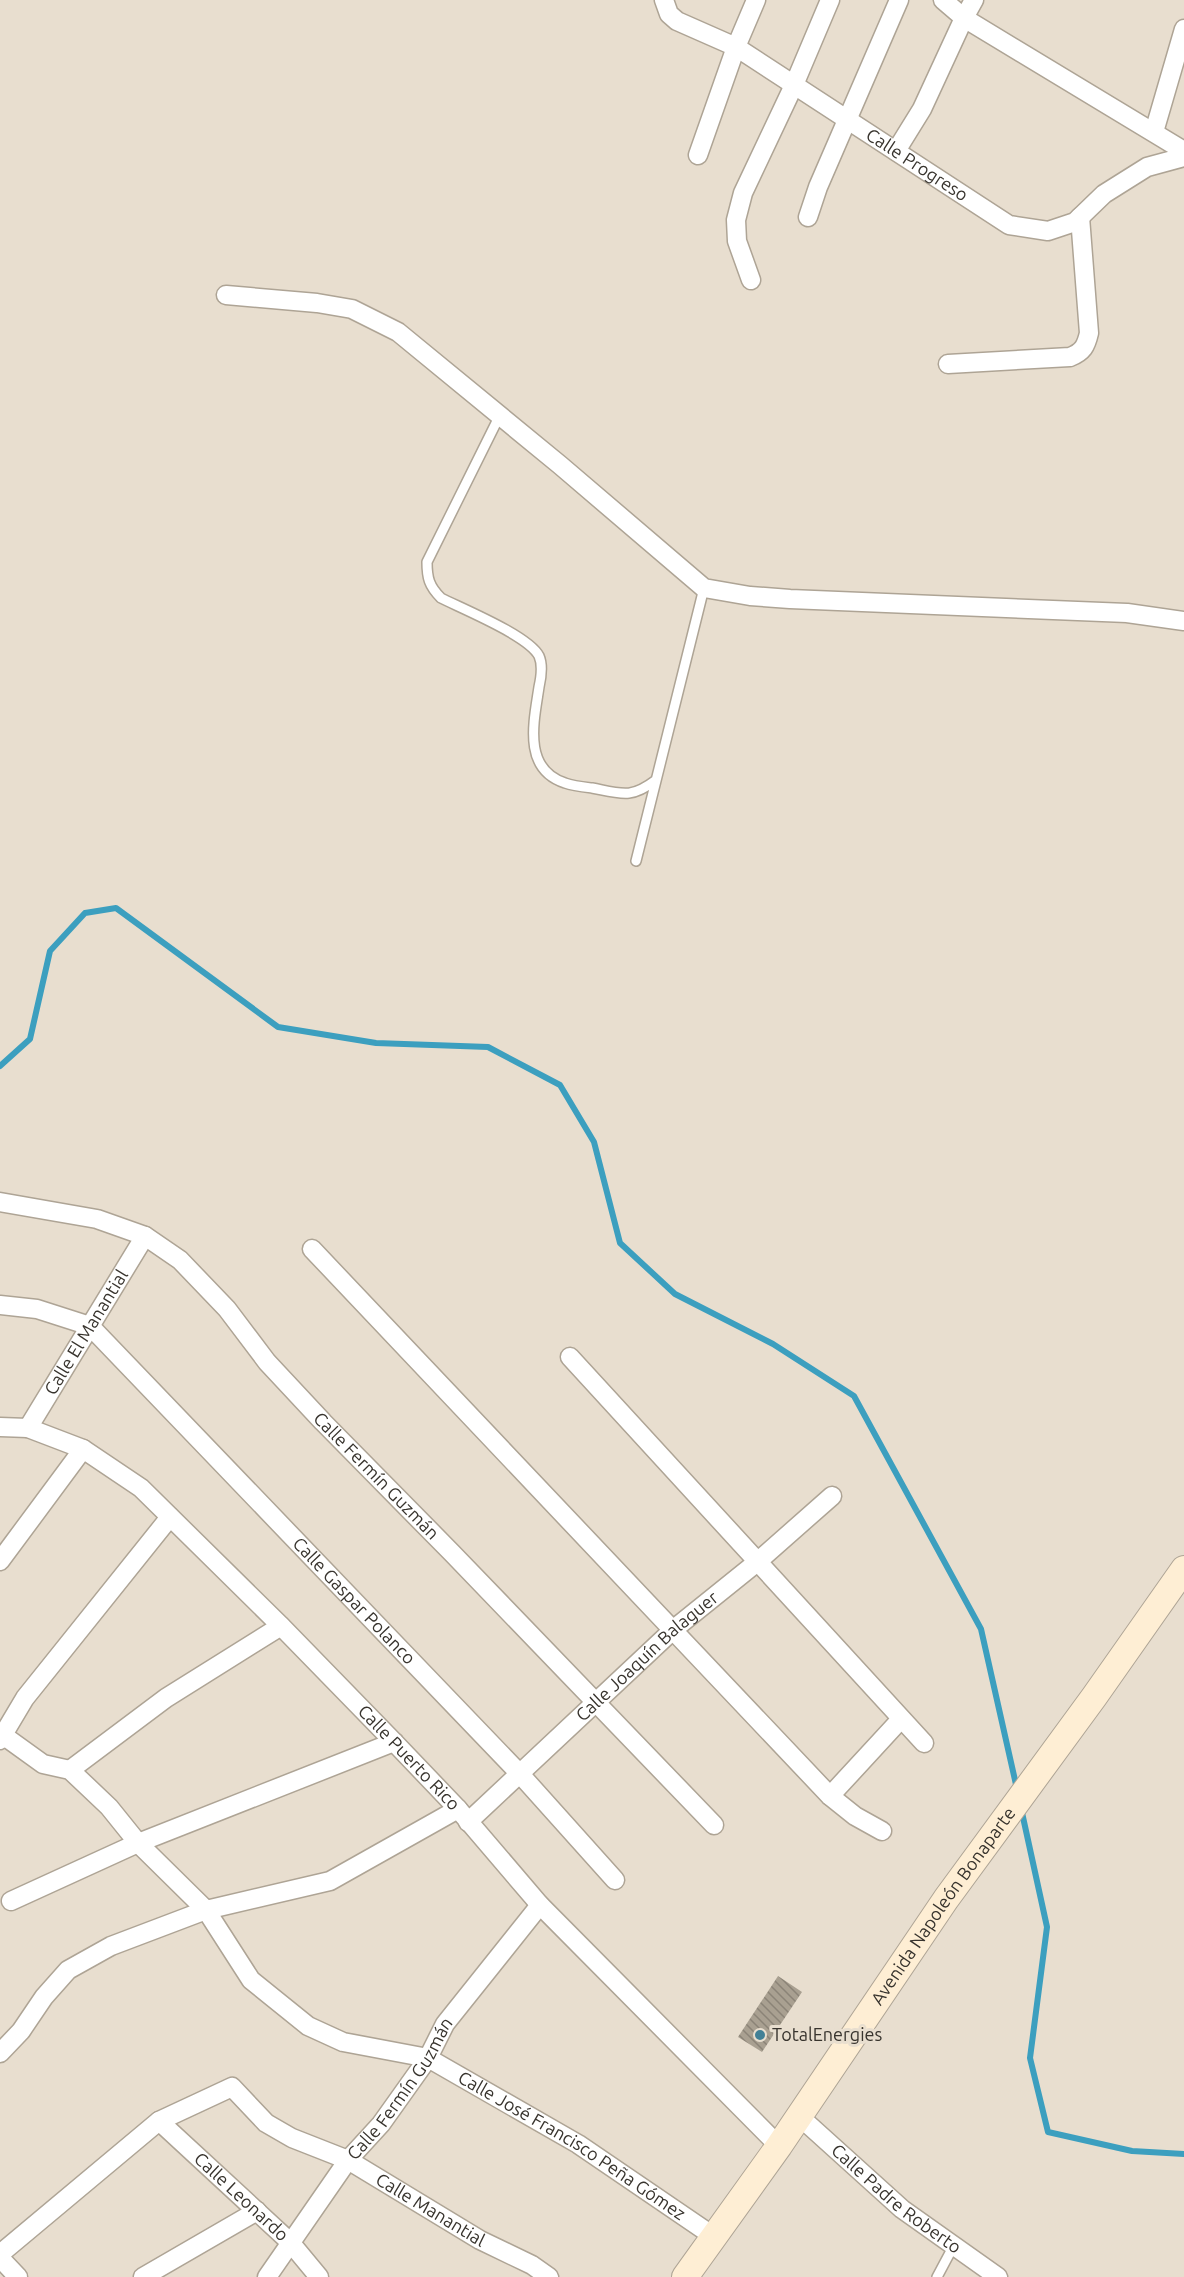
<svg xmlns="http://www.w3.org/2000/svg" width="1184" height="2277" font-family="Ubuntu,sans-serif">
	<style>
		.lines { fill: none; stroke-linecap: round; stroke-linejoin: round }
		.stream { stroke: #3c9fbf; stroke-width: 6 }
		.building { fill: url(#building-back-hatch) }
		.service-casing { stroke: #aea495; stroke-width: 12 }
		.minor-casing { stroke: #aea495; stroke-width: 21 }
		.secondary-casing { stroke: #aea495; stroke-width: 28 }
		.service { stroke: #fff; stroke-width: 9 }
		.minor { stroke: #fff; stroke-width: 18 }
		.secondary { stroke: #feeed4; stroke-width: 26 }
		.poi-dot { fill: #428096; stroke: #e8decf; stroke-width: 2 }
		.labels { text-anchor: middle; stroke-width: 6; stroke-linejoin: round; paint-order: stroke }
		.street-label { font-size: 18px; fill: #38342e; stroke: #e8decf }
		.poi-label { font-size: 18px; fill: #38342e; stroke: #e8decf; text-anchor: start }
	</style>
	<defs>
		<pattern id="building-back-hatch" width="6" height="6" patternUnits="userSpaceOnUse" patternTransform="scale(1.5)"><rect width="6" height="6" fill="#a9a091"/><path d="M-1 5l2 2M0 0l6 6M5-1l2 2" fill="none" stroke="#8b8377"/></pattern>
	</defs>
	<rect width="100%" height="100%" fill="#e8decf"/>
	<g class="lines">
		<!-- stream -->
		<path class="stream" d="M0 1066 30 1039 50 951 85 913 116 908 278 1027 376 1043 488 1047 560 1085 594 1142 620 1243 675 1294 773 1344 854 1396 981 1629 1017 1789
			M1021 1808 1047 1927 1030 2058 1048 2132 1132 2151 1184 2154"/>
	</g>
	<!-- building -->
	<path class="building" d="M778 1976 802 1992 762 2052 738 2037Z"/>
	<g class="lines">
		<!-- service casing -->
		<g class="service-casing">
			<path id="service" d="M500 415 427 562C427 578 429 586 441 598 463 609 529 636 539 656 543 665 541 678 539 687 534 721 522 769 565 783 573 786 583 787 592 788 622 794 631 799 656 780
				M636 861 704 588
				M937 2277 953 2247"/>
		</g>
		<!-- minor casing -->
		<g class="minor-casing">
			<g id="minor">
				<path id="s1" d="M664 0 669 14 677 21 736 47 1009 225 1048 231 1075 222 1104 194 1147 167 1184 157"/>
				<path d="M943 0 964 18 1184 151"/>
				<path d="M1154 132 1184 29"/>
				<path d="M896 151 922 109 964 18 974 0"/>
				<path d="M698 155 736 47 756 0"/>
				<path d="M808 217 818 187 899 0"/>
				<path d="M751 280 737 241 736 220 743 193 794 85 830 0"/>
				<path d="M226 295 317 303 352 309 398 332 560 465 704 588 750 596 790 599 1127 613 1184 621"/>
				<path d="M948 364 1070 357C1083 352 1086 346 1089 333L1080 217"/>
				<path id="s2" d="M0 1202 97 1219 145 1236 180 1260 227 1309 267 1362 323 1422 452 1553 714 1825"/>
				<path d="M312 1249 830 1796 855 1816 882 1831"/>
				<path id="s3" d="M0 1305 37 1309 90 1326 520 1774 615 1880"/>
				<path d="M570 1357 924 1743"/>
				<path id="s4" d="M0 1427 28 1428 83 1449 141 1488 281 1626 394 1742 458 1809 540 1905 779 2146"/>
				<path id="s5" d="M28 1428 145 1236"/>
				<path d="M0 1561 83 1449"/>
				<path id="s6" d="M0 1733 43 1764 70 1770 109 1807 138 1843 206 1910 251 1980 308 2026 343 2042 428 2058 578 2144 713 2236"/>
				<path d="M0 1740 25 1698 170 1517"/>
				<path d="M70 1770 166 1698 281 1626"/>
				<path d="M830 1796 901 1719"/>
				<path id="s7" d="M468 1822 674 1629 756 1563 832 1496"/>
				<path d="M11 1901 138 1843 394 1742"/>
				<path d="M0 2053 21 2031 44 1997 68 1970 111 1946 206 1910 330 1881 458 1809"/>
				<path id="s8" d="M799 2116 902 2209 998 2277"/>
				<path id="s9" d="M159 2121 290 2242 319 2277"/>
				<path id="s10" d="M0 2254 159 2121 232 2087 266 2123 292 2138 348 2160 480 2240 532 2265 549 2277"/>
				<path d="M0 2258 18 2277"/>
				<path d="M143 2277 257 2211"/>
				<path id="s11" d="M267 2277 348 2160 381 2124 428 2058 445 2024 540 1905"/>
			</g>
		</g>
		<!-- secondary casing -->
		<g class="secondary-casing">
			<g id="secondary">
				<path id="s12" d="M685 2277 779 2146 946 1899 1094 1697 1184 1569"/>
			</g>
		</g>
		<!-- service -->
		<use href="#service" class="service"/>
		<!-- minor -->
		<use href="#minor" class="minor"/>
		<!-- secondary -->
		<use href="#secondary" class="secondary"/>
	</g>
	<!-- markers -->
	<circle class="poi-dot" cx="760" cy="2035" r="6"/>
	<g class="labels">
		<!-- street labels -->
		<g class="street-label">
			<text dy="6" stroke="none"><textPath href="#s1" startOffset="306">Calle Progreso</textPath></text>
			<text dy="6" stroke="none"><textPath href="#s5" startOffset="112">Calle El Manantial</textPath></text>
			<text dy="6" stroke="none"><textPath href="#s2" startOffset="484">Calle Fermín Guzmán</textPath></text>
			<text dy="6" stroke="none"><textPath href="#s3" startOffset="474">Calle Gaspar Polanco</textPath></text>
			<text dy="6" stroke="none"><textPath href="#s7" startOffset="244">Calle Joaquín Balaguer</textPath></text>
			<text dy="6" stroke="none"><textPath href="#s4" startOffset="537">Calle Puerto Rico</textPath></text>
			<text dy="6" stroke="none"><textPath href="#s12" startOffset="452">Avenida Napoleón Bonaparte</textPath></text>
			<text dy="6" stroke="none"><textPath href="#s11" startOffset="231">Calle Fermín Guzmán</textPath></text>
			<text dy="6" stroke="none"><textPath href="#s6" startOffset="726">Calle José Francisco Peña Gómez</textPath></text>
			<text dy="6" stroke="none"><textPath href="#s9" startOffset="112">Calle Leonardo</textPath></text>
			<text dy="6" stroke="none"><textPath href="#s8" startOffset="128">Calle Padre Roberto</textPath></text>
			<text dy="6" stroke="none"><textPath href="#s10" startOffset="524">Calle Manantial</textPath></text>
		</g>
		<!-- poi labels -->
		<g class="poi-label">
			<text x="772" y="2041">TotalEnergies</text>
		</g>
	</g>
</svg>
